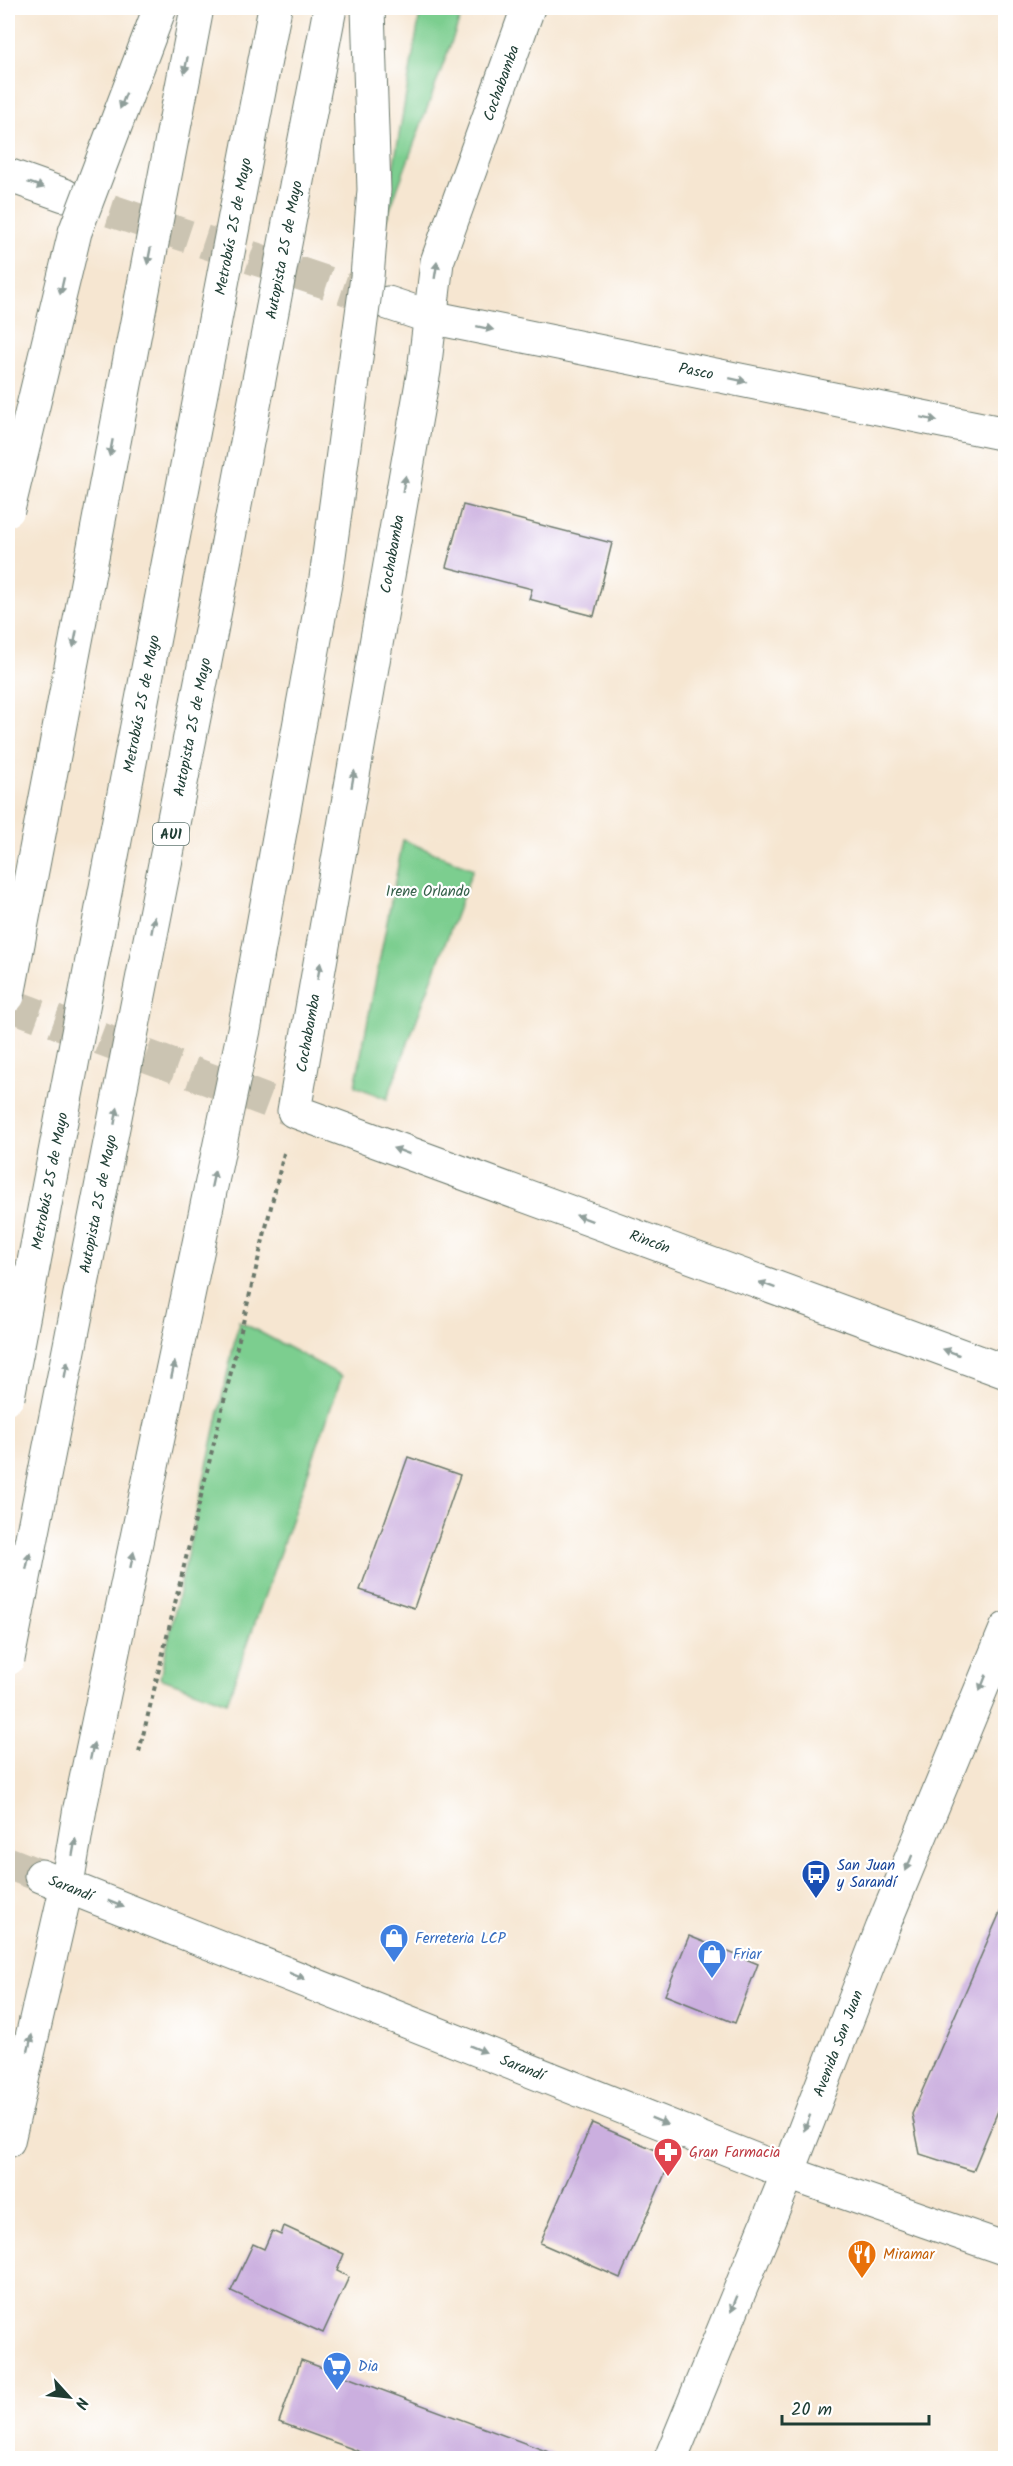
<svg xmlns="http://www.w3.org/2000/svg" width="1013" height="2466" font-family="Kalam,sans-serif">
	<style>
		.green { fill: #7cce8f; stroke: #4e8662; stroke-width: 1.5 }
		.building { fill: #cbafdf }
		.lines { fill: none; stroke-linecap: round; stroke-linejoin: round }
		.minor-tunnel { stroke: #cbc4b2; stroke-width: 33; stroke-dasharray: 33 16; stroke-linecap: butt }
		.minor-casing { stroke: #6a786b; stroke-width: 35 }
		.major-casing { stroke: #6a786b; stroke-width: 35 }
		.highway-casing { stroke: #6a786b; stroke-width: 35 }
		.path { stroke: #6a786b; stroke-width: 4; stroke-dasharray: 4.5 4.5; stroke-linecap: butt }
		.minor { stroke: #fff; stroke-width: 33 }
		.major { stroke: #fff; stroke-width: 33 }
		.highway { stroke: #fff; stroke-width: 33 }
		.minor-bridge-casing { stroke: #6a786b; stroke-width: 35; stroke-linecap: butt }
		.highway-bridge-casing { stroke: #6a786b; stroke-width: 35; stroke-linecap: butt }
		.minor-bridge { stroke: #fff; stroke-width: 33 }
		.highway-bridge { stroke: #fff; stroke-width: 33 }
		.oneway { fill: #8f9e9a }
		.labels { text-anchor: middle; stroke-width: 4.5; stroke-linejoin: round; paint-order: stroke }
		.shield { fill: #fff; stroke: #627771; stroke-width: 1.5 }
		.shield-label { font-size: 14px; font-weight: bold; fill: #1f3d34 }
		.street-label { font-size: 15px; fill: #1f3d34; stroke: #fff }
		.park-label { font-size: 15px; fill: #36614b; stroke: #fff }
		.transit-label { font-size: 15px; fill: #164399; stroke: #fff; text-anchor: start }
		.shop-label { font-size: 15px; fill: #366cbe; stroke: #fff; text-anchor: start }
		.health-label { font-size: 15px; fill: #be3a42; stroke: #fff; text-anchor: start }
		.food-label { font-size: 15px; fill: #c56008; stroke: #fff; text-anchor: start }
	</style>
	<rect width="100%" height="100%" fill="#fff"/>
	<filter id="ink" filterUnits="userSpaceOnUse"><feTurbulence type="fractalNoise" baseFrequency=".0167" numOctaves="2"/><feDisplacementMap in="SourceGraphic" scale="12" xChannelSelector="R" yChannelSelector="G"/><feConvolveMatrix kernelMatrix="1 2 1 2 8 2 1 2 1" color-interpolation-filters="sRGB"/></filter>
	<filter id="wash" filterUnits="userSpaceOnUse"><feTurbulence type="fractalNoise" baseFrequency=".008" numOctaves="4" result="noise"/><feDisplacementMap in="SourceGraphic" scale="24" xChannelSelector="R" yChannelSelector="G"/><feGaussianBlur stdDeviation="1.35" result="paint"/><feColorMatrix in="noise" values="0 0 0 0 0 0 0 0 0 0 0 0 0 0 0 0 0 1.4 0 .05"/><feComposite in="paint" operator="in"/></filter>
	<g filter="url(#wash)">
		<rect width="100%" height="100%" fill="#f6e6d1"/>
		<!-- green -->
		<path class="green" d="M421 8H464L383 228Z
			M403 840 473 869 387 1099 355 1086Z
			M239 1321 342 1376 227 1702 160 1678Z"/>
		<g id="blocks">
			<!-- building -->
			<path class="building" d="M463 505 612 543 594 616 529 599 532 589 446 567Z
				M408 1457 460 1475 414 1608 360 1590Z
				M1005 1901V2094L973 2171 920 2154 912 2114Z
				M689 1936 758 1964 735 2023 665 1995Z
				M592 2123 658 2151 667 2169 620 2278 540 2243Z
				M284 2226 344 2254 337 2271 349 2277 323 2333 231 2291 253 2244 264 2249 272 2231 281 2235Z
				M301 2360 554 2454V2458H377L279 2422Z"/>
		</g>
	</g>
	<g filter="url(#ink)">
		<use href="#blocks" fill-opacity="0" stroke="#6a786b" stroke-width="1.5"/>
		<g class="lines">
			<!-- minor-tunnel -->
			<path class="minor-tunnel" d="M64 195 388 303
				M8 1004 294 1111
				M8 1863 41 1876"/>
			<!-- minor casing -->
			<g class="minor-casing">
				<g id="minor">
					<path id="s1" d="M528 8 437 262 424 371 294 1111 1006 1372"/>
					<path d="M8 175 64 195"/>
					<path id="s2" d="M388 303 430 317 1006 434"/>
					<path id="s3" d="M41 1876 788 2173 1006 2249"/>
					<path d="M8 2141 67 1885"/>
				</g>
			</g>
			<!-- major casing -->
			<g class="major-casing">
				<g id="major">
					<path id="s4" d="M671 2458 788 2173 882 1929 1006 1629"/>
				</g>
			</g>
			<!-- highway casing -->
			<g class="highway-casing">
				<path id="highway" d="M67 1885 80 1808"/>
			</g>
			<!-- path -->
			<path class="path" d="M139 1752 284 1153"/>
			<!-- minor -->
			<use href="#minor" class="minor"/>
			<!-- major -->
			<use href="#major" class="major"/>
			<!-- highway -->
			<use href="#highway" class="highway"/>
			<!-- minor-bridge casing -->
			<g class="minor-bridge-casing">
				<g id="minor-bridge">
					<path id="s5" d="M8 1397 275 8"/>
				</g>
			</g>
			<!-- highway-bridge casing -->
			<g class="highway-bridge-casing">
				<g id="highway-bridge">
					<path d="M8 510 75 232 160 8"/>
					<path d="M8 996 197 8"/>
					<path id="s6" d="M8 1659 211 631 330 8"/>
					<path d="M80 1808 245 1025 326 578 367 277 374 190 368 8"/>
				</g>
			</g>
			<!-- minor-bridge -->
			<use href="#minor-bridge" class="minor-bridge"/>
			<!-- highway-bridge -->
			<use href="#highway-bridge" class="highway-bridge"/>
		</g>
		<!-- one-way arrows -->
		<defs><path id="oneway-solid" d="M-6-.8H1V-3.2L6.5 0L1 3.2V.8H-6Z" transform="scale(1.5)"/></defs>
		<g class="oneway">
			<use href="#oneway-solid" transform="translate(186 65) rotate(101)"/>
			<use href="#oneway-solid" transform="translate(123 101) rotate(111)"/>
			<use href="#oneway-solid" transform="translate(36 185) rotate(19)"/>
			<use href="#oneway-solid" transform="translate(149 256) rotate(101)"/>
			<use href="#oneway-solid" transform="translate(436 270) rotate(-81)"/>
			<use href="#oneway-solid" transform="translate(62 286) rotate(103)"/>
			<use href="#oneway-solid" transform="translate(485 328) rotate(12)"/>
			<use href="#oneway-solid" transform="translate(738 380) rotate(12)"/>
			<use href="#oneway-solid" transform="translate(929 419) rotate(12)"/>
			<use href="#oneway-solid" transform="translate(111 448) rotate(101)"/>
			<use href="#oneway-solid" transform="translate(404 484) rotate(-80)"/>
			<use href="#oneway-solid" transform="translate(75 639) rotate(101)"/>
			<use href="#oneway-solid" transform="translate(353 779) rotate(-80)"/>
			<use href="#oneway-solid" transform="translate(153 925) rotate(-79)"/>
			<use href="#oneway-solid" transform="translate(319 971) rotate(-80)"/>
			<use href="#oneway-solid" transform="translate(116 1116) rotate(-79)"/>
			<use href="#oneway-solid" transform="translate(401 1151) rotate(-160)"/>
			<use href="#oneway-solid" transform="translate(213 1179) rotate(-78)"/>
			<use href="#oneway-solid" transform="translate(584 1218) rotate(-160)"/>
			<use href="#oneway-solid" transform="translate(767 1285) rotate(-160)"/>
			<use href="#oneway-solid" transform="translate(951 1352) rotate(-160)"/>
			<use href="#oneway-solid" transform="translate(66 1370) rotate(-79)"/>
			<use href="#oneway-solid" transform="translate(173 1370) rotate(-78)"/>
			<use href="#oneway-solid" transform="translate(132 1560) rotate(-78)"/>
			<use href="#oneway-solid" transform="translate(28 1561) rotate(-78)"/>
			<use href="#oneway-solid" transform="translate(983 1683) rotate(112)"/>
			<use href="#oneway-solid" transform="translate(92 1751) rotate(-78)"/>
			<use href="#oneway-solid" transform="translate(74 1847) rotate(-80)"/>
			<use href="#oneway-solid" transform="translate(909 1863) rotate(112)"/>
			<use href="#oneway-solid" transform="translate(116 1904) rotate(22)"/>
			<use href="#oneway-solid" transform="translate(297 1976) rotate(22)"/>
			<use href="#oneway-solid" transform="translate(30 2043) rotate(-77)"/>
			<use href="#oneway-solid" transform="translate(478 2049) rotate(22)"/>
			<use href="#oneway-solid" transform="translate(659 2121) rotate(22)"/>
			<use href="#oneway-solid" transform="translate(807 2123) rotate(111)"/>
			<use href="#oneway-solid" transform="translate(734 2304) rotate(112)"/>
		</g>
	</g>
	<!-- icons -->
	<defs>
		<g id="bus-pin" transform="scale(1.5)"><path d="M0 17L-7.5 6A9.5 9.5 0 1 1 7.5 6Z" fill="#1a4fb4" stroke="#fff"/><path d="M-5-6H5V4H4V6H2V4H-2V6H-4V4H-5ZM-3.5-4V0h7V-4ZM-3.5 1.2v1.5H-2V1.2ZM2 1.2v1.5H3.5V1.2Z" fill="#fff"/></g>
		<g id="shop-pin" transform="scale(1.5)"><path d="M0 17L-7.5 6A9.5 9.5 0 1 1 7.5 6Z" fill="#3f7fe0" stroke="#fff"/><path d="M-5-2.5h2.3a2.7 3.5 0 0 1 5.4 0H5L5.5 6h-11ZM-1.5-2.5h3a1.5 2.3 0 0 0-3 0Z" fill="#fff"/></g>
		<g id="pharmacy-pin" transform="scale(1.5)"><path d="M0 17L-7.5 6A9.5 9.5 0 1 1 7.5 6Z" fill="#e0444e" stroke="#fff"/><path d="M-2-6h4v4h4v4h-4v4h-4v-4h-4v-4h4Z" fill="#fff"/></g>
		<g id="restaurant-pin" transform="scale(1.5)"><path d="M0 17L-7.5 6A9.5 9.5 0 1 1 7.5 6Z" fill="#e8710a" stroke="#fff"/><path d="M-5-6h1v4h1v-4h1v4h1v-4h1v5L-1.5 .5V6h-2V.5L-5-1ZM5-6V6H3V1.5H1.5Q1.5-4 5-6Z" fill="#fff"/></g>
		<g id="supermarket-pin" transform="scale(1.5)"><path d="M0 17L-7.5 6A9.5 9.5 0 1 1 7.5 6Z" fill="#3f7fe0" stroke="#fff"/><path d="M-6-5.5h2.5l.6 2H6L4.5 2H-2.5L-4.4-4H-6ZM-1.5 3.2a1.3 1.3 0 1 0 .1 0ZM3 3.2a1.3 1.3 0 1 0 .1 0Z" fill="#fff"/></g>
	</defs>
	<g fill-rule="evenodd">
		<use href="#bus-pin" x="816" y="1874"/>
		<use href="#shop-pin" x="394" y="1938"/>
		<use href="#shop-pin" x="712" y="1954"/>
		<use href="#pharmacy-pin" x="668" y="2152"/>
		<use href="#restaurant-pin" x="862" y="2254"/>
		<use href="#supermarket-pin" x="337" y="2366"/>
	</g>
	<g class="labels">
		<!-- shield labels -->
		<rect class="shield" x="153" y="823" width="36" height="22" rx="4.5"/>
		<g class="shield-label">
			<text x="171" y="839">AU1</text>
		</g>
		<!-- street labels -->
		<g class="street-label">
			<text transform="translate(501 83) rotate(-70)" y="5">Cochabamba</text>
			<text dy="5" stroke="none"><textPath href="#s5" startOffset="1192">Metrobús 25 de Mayo</textPath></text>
			<text dy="5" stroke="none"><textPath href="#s6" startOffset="1436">Autopista 25 de Mayo</textPath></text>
			<text dy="5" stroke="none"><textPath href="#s2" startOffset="316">Pasco</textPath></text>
			<text transform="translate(392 554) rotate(-80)" y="5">Cochabamba</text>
			<text dy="5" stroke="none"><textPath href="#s5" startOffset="706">Metrobús 25 de Mayo</textPath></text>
			<text dy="5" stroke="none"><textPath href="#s6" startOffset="950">Autopista 25 de Mayo</textPath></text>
			<text transform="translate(308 1033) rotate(-80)" y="5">Cochabamba</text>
			<text dy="5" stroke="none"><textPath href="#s5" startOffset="220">Metrobús 25 de Mayo</textPath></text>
			<text dy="5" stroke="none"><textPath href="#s6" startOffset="464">Autopista 25 de Mayo</textPath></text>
			<text dy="5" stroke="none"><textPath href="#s1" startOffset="1510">Rincón</textPath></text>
			<text dy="5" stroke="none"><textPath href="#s3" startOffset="32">Sarandí</textPath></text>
			<text dy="5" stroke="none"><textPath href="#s4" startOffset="447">Avenida San Juan</textPath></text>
			<text dy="5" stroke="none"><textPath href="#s3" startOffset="518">Sarandí</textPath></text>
		</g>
		<!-- park labels -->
		<g class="park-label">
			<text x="428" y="896">Irene Orlando</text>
		</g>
		<!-- transit labels -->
		<g class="transit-label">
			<text x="837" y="1870">San Juan<tspan x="837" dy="17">y Sarandí</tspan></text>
		</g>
		<!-- shop labels -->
		<g class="shop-label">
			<text x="415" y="1943">Ferreteria LCP</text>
			<text x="733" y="1959">Friar</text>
			<text x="358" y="2371">Dia</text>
		</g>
		<!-- health labels -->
		<g class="health-label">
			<text x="689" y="2157">Gran Farmacia</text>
		</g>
		<!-- food labels -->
		<g class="food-label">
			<text x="883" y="2259">Miramar</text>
		</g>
	</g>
	<!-- margin -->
	<rect width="1013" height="2466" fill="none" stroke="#fff" stroke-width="30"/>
	<!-- north arrow -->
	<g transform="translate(69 2397) rotate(117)" stroke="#ffffff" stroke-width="4.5" paint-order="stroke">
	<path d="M0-4.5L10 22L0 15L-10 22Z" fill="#1f3d34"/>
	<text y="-9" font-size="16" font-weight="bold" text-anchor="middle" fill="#1f3d34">N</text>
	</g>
	<!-- scale -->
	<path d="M782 2415v9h147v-9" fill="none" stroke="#1f3d34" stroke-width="3"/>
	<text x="791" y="2415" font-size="18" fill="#1f3d34" stroke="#ffffff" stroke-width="4.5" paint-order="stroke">20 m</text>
</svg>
